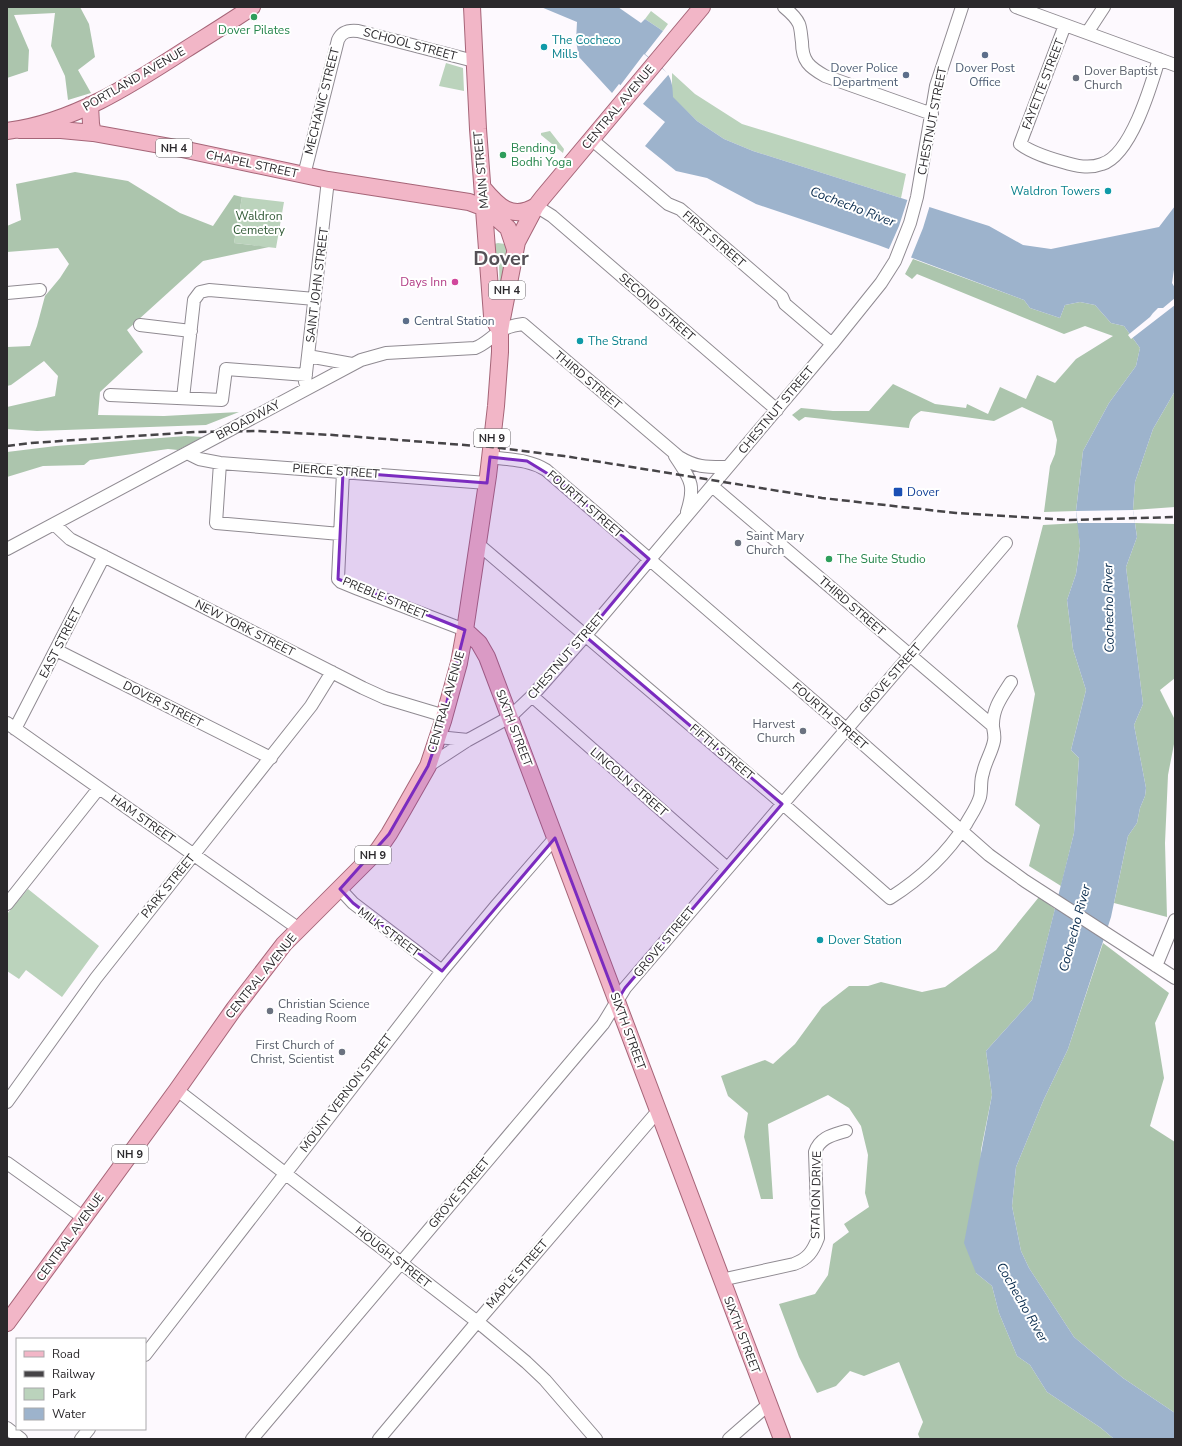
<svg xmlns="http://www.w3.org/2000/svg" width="1182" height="1446" font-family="'Nunito Sans',sans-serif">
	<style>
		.green { fill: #bbd3bc }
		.forest { fill: #acc5ad }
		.water { fill: #9db3cc }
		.pier { fill: #fdf9fe }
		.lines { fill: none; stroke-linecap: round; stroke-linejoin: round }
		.minor-casing { stroke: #908b92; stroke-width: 14 }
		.major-casing { stroke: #a66578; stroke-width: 18 }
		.minor { stroke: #fff; stroke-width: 12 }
		.major { stroke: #f2b6c7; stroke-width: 16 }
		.rail { stroke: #464447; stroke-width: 2.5; stroke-dasharray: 8 4; stroke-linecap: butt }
		.marked { fill: #7b2cbf; fill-opacity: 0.2; stroke: #7b2cbf; stroke-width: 3; stroke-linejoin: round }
		.leisure-dot { fill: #2e9e5b; stroke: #fff; stroke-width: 1.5 }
		.culture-dot { fill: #0f9aa8; stroke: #fff; stroke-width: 1.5 }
		.service-dot { fill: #5c6f8a; stroke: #fff; stroke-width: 1.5 }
		.worship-dot { fill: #6b7280; stroke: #fff; stroke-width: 1.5 }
		.hotel-dot { fill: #d1479c; stroke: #fff; stroke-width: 1.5 }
		.transit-dot { fill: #1a4fb4; stroke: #fff; stroke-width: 1.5 }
		.labels { text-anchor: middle; stroke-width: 4; stroke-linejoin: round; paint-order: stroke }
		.shield { fill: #fff; stroke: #6b696b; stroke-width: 1 }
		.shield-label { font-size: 11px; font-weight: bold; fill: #2b292c }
		.leisure-label { font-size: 12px; fill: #27864d; stroke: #fff; text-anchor: start }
		.culture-label { font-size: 12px; fill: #0d838f; stroke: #fff; text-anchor: start }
		.street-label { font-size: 12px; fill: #2b292c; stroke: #fff }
		.service-label { font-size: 12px; fill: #4e5e75; stroke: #fff; text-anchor: end }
		.worship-label { font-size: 12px; fill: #5b616d; stroke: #fff; text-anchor: start }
		.park-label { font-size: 12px; fill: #315936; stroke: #fff }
		.hotel-label { font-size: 12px; fill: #b23c85; stroke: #fff; text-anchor: end }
		.transit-label { font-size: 12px; fill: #164399; stroke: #fff; text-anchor: start }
		.water-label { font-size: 13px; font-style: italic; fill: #082b4d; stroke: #fff }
		.town-label { font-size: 20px; font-weight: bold; fill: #555157; stroke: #fff }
	</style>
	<rect width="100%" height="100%" fill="#fdf9fe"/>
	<!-- green -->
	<path class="green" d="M651 11 668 24 663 31 645 19Z
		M446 63 463 68 464 91 439 86Z
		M672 73 695 94 742 124 906 174 901 198 753 151 724 139 697 121 672 97Z
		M550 131 564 149 563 153 541 135V133Z
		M242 197 284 202 276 248 234 243Z
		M498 243 505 244 509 250 500 294 499 266 494 260V244Z
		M28 889 99 946 62 997 26 970 19 979 7 971V914Z"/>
	<!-- forest -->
	<path class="forest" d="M7 7H80L89 24 95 57 78 70 91 93 68 100 65 76 51 46 55 13 14 15 29 50 28 71 7 78Z
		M75 172 128 181 180 213 213 226 234 195 242 197 234 243 269 247 203 261 127 330 143 352 100 392 98 415 164 416 239 412 206 425 37 431 7 429V407L55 396 58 376 44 361 11 385 7 386V347L30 346 37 326 45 296 60 278 69 264 58 248 7 252V226L21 220 16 184Z
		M913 259 1024 300 1030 308 1060 318 1065 305 1080 302 1095 305 1111 323 1124 326 1140 348 1136 366 1109 403 1083 451 1076 511 1044 512 1050 466 1055 454 1057 440 1052 421 1022 407 994 421 921 411C913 416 910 419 909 428L805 417 799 421 792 415 801 408 833 411H869L893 384 935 404 966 408 967 404 988 414 1000 387 1026 399 1037 375 1055 383 1076 359 1113 336 1085 326 1064 334 917 274 912 279 905 274Z
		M1175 391V507L1133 510 1135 482 1153 429Z
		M186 436 203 437 178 450 168 449 90 460 84 465 43 466 7 477V452L56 446Z
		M1078 523 1080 546 1076 574 1067 600 1073 649 1086 690 1071 750 1079 758 1074 833 1061 886 1029 866 1040 825 1015 805 1035 694 1017 626 1043 525Z
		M1135 523 1175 524V678L1160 690 1175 720V739L1168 775 1165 843 1167 917 1114 903 1128 836 1137 823 1140 808 1145 796 1146 788 1134 725 1143 704 1126 567 1137 537Z
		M1039 897 1055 909 1032 1000 986 1051 992 1095 981 1150 976 1273 992 1286 999 1313 1017 1356 1030 1365 1047 1392 1101 1428 1114 1439H920L918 1434 923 1422 899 1362 864 1376 850 1371 836 1386 817 1393 799 1357 779 1304 815 1294 828 1275 833 1244 849 1232 844 1224 869 1207 865 1193 868 1155 861 1126 849 1108 828 1095 768 1124 773 1199H761L744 1137 748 1113 728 1096 721 1076 765 1060 773 1064 795 1044 822 1007 849 986H868L881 982 922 992 945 987 996 950Z
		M1103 943 1169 993 1155 1023 1164 1078 1150 1126 1175 1142V1413L1123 1378 1074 1337 1029 1268 1021 1251 1012 1206 1016 1167 1044 1099 1068 1049Z"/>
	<!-- water -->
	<path class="water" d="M541 7H618L641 23 645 19 663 31 645 54C663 70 673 70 673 97L697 121 724 139 753 151 989 226 1023 245 1051 249 1159 227 1175 206V263L1172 283 1175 288V391L1153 429 1135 482 1133 510 1137 537 1126 567 1143 704 1134 725 1146 788 1145 796 1140 808 1137 823 1128 836 1111 917 1068 1049 1044 1099 1016 1167 1012 1206 1021 1251 1029 1268 1074 1337 1123 1378 1175 1413V1439H1114L1101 1428 1047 1392 1030 1365 1017 1356 999 1313 992 1286 976 1273 964 1243 992 1095 986 1051 1032 1000 1074 833 1079 758 1071 750 1086 690 1073 649 1067 600 1076 574 1080 546 1076 511 1083 451 1109 403 1136 366 1140 348 1124 326 1111 323 1095 305 1080 302 1065 305 1060 318 1030 308 1024 300 878 245 756 204 707 178 676 171 645 146 665 122 619 84 612 93 579 57 576 41 577 22Z"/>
	<!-- pier -->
	<path class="pier" d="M644 54 669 74 642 105 619 87Z
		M908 198 930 205 923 228 910 260 888 251 899 226Z
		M1175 298V305L1131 339 1128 335 1150 317 1153 313 1158 308H1163Z
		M1133 510 1135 523H1078L1076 511Z"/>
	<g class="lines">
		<!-- minor casing -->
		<g class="minor-casing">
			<path id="minor" d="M784 7C790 12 796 17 799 24 801 29 801 36 802 42 802 61 809 67 825 76L932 114
				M1016 7 1175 65
				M1065 25 1020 144C1032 153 1049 158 1063 162 1076 166 1089 169 1102 164 1131 155 1151 86 1159 59
				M1087 33 1104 7
				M591 139 668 204 680 209 782 297 785 304 832 344
				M304 175 338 40C342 31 349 30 358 31L474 61
				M536 206 552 216 777 410
				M7 293 40 290
				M140 325 191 331
				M308 356 352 364
				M305 382 328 180
				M110 395 222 400 226 369 306 375
				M183 398 194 300 200 292 209 290 315 299
				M187 453 199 459 220 463 487 483
				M675 456C690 479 696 484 687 512
				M490 457C510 460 528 459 546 470L846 729 989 855 1025 881 1175 978
				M220 463 216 523 340 534
				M343 472 338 579 341 582 358 589 465 630
				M712 486 993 726
				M54 524 70 539 363 688 385 698 445 716
				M478 544 775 797 890 898C920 879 947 854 966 824 971 815 977 807 980 797 982 789 980 781 983 773 985 762 992 752 994 741 995 736 994 732 993 727 992 709 1002 696 1011 682
				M7 549 361 360 386 353 475 348C484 345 490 338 499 332 506 327 514 325 523 324L679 457C697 468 708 467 728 467
				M56 650 271 758
				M532 696 727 868
				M7 723 299 929
				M15 729 104 556
				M438 737 468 740
				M428 766 468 740 510 717 532 696 585 636 832 344 881 283 895 261 910 223 917 197 936 86 962 7
				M340 889 353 903 442 971
				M7 904 99 788
				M1156 966 1175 920
				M177 1090 484 1327 526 1362 545 1380 596 1439
				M7 1102 96 978 311 706 332 672
				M7 1163 84 1218
				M721 1280 794 1264C808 1259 813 1251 818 1238L815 1152C820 1137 833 1135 846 1131
				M145 1355 442 971 496 906 555 838
				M7 1428 21 1439
				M81 1439 89 1429
				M252 1439 603 1024 625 988 1006 543
				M379 1439 477 1322 658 1111
				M729 1439 769 1404"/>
		</g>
		<!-- major casing -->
		<g class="major-casing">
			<path id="major" d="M472 7 478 129 492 316 500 331
				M90 105 91 124 93 133
				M19 130H61L93 133 182 149 328 180 469 202 485 208 508 228 515 249
				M7 131C72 123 131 85 185 50 207 36 230 22 252 7
				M483 188C498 206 512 221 536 206
				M465 630 479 643 487 657 782 1439
				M7 1323 177 1090 234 1009 284 944 378 850 389 834 403 810 428 766 443 721 459 663 465 630 488 476 496 406 500 352V331L502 319 517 242 536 206 543 197 702 7"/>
		</g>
		<!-- minor -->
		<use href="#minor" class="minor"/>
		<!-- major -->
		<use href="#major" class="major"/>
		<!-- rail -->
		<path class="rail" d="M7 446 31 443 195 432 257 431 333 435 491 447 564 456 822 498 956 513 1070 520 1175 517"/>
	</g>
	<!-- marked area -->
	<path class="marked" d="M490 457 527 461 558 480 649 559 585 636 782 804 625 988 617 1001 555 838 442 971 353 903 340 889 389 834 428 766 438 737 465 630 338 579 343 472 487 483Z"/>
	<!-- markers -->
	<g class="leisure-dot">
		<circle cx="254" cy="17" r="4"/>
		<circle cx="503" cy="155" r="4"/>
		<circle cx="829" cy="559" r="4"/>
	</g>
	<g class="culture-dot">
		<circle cx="544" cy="47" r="4"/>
		<circle cx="1108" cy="191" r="4"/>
		<circle cx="580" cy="341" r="4"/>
		<circle cx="820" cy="940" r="4"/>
	</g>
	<g class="service-dot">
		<circle cx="985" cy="55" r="4"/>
		<circle cx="906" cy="75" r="4"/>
		<circle cx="406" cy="321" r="4"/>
	</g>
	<g class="worship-dot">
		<circle cx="1076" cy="78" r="4"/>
		<circle cx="738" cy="543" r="4"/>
		<circle cx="803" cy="731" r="4"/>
		<circle cx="270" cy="1011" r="4"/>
		<circle cx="342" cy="1052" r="4"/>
	</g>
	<circle class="hotel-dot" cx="455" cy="282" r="4"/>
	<rect class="transit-dot" x="893" y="487" width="10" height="10" rx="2"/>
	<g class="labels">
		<!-- shield labels -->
		<g class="shield">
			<rect x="156" y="139" width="36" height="18" rx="3"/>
			<rect x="489" y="281" width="36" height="18" rx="3"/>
			<rect x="474" y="429" width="36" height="18" rx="3"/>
			<rect x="355" y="846" width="36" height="18" rx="3"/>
			<rect x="112" y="1145" width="36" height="18" rx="3"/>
		</g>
		<g class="shield-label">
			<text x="174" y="152">NH 4</text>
			<text x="507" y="294">NH 4</text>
			<text x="492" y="442">NH 9</text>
			<text x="373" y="859">NH 9</text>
			<text x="130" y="1158">NH 9</text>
		</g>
		<!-- leisure labels -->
		<g class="leisure-label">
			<text x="254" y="34" text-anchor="middle">Dover Pilates</text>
			<text x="511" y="152">Bending<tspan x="511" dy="14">Bodhi Yoga</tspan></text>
			<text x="837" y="563">The Suite Studio</text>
		</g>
		<!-- culture labels -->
		<g class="culture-label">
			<text x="552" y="44">The Cocheco<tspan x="552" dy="14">Mills</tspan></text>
			<text x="1100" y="195" text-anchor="end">Waldron Towers</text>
			<text x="588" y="345">The Strand</text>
			<text x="828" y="944">Dover Station</text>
		</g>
		<!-- street labels -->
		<g class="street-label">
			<text transform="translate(410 44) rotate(15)" y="4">SCHOOL STREET</text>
			<text transform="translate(134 79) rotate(-30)" y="4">PORTLAND AVENUE</text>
			<text transform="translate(1043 84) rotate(-69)" y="4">FAYETTE STREET</text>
			<text transform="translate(322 101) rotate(-76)" y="4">MECHANIC STREET</text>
			<text transform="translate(618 107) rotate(-50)" y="4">CENTRAL AVENUE</text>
			<text transform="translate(932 121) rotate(-79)" y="4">CHESTNUT STREET</text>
			<text transform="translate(252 164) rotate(12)" y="4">CHAPEL STREET</text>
			<text transform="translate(481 170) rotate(-95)" y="4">MAIN STREET</text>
			<text transform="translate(714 239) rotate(41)" y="4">FIRST STREET</text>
			<text transform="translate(317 285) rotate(-83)" y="4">SAINT JOHN STREET</text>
			<text transform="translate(657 307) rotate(41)" y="4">SECOND STREET</text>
			<text transform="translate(588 380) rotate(40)" y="4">THIRD STREET</text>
			<text transform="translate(776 410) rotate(-50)" y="4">CHESTNUT STREET</text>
			<text transform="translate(248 420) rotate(-28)" y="4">BROADWAY</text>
			<text transform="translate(336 471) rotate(4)" y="4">PIERCE STREET</text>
			<text transform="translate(585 504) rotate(41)" y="4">FOURTH STREET</text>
			<text transform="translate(385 598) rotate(23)" y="4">PREBLE STREET</text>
			<text transform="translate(852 606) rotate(41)" y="4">THIRD STREET</text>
			<text transform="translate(245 628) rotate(27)" y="4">NEW YORK STREET</text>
			<text transform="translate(60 643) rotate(-63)" y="4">EAST STREET</text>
			<text transform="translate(566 656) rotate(-49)" y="4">CHESTNUT STREET</text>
			<text transform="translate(890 678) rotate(-49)" y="4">GROVE STREET</text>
			<text transform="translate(446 702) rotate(-74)" y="4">CENTRAL AVENUE</text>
			<text transform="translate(163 704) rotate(27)" y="4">DOVER STREET</text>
			<text transform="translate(830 716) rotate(41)" y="4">FOURTH STREET</text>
			<text transform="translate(514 728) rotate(69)" y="4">SIXTH STREET</text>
			<text transform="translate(722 752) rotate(40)" y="4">FIFTH STREET</text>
			<text transform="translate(629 782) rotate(41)" y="4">LINCOLN STREET</text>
			<text transform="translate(143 819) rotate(35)" y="4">HAM STREET</text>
			<text transform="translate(168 886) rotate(-51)" y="4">PARK STREET</text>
			<text transform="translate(389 932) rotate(37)" y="4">MILK STREET</text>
			<text transform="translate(664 942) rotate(-50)" y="4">GROVE STREET</text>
			<text transform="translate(261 976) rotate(-51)" y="4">CENTRAL AVENUE</text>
			<text transform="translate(628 1031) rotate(70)" y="4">SIXTH STREET</text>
			<text transform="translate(346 1093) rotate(-53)" y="4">MOUNT VERNON STREET</text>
			<text transform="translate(459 1193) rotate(-50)" y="4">GROVE STREET</text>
			<text transform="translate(816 1195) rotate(-89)" y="4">STATION DRIVE</text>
			<text transform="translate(70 1237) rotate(-54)" y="4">CENTRAL AVENUE</text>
			<text transform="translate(393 1257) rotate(38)" y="4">HOUGH STREET</text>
			<text transform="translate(517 1274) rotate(-49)" y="4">MAPLE STREET</text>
			<text transform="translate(742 1335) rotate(69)" y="4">SIXTH STREET</text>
		</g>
		<!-- service labels -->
		<g class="service-label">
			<text x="898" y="72">Dover Police<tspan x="898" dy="14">Department</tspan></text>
			<text x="985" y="72" text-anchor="middle">Dover Post<tspan x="985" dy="14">Office</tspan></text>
			<text x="414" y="325" text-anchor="start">Central Station</text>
		</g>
		<!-- worship labels -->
		<g class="worship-label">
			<text x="1084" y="75">Dover Baptist<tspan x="1084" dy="14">Church</tspan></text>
			<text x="746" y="540">Saint Mary<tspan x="746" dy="14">Church</tspan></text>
			<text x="795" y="728" text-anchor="end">Harvest<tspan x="795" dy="14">Church</tspan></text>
			<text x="278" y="1008">Christian Science<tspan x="278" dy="14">Reading Room</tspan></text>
			<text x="334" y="1049" text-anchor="end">First Church of<tspan x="334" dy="14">Christ, Scientist</tspan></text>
		</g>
		<!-- park labels -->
		<g class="park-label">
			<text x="259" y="220">Waldron<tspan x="259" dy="14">Cemetery</tspan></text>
		</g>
		<!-- hotel labels -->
		<g class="hotel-label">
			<text x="447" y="286">Days Inn</text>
		</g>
		<!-- transit labels -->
		<g class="transit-label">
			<text x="907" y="496">Dover</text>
		</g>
		<!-- water labels -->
		<g class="water-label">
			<text transform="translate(853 206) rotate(21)" y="5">Cochecho River</text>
			<text transform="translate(1108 608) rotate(-91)" y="5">Cochecho River</text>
			<text transform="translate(1074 928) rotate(-75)" y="5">Cochecho River</text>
			<text transform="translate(1023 1302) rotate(60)" y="5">Cochecho River</text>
		</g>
		<!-- town labels -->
		<g class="town-label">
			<text x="501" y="265">Dover</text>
		</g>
	</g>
	<!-- border -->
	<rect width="1182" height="1446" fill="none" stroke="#2b292c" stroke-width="16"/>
	<!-- legend -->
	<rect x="16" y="1338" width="130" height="92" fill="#ffffff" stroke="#aaa9ab"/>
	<rect x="24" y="1351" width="20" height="6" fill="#f2b6c7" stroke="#aaa9ab"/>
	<text x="52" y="1358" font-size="12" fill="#2b292c">Road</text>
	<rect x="24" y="1371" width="20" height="6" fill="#464447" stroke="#aaa9ab"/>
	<text x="52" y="1378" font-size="12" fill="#2b292c">Railway</text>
	<rect x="24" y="1388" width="20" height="12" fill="#bbd3bc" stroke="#aaa9ab"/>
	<text x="52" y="1398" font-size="12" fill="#2b292c">Park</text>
	<rect x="24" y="1408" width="20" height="12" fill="#9db3cc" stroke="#aaa9ab"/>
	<text x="52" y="1418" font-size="12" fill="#2b292c">Water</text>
</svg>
